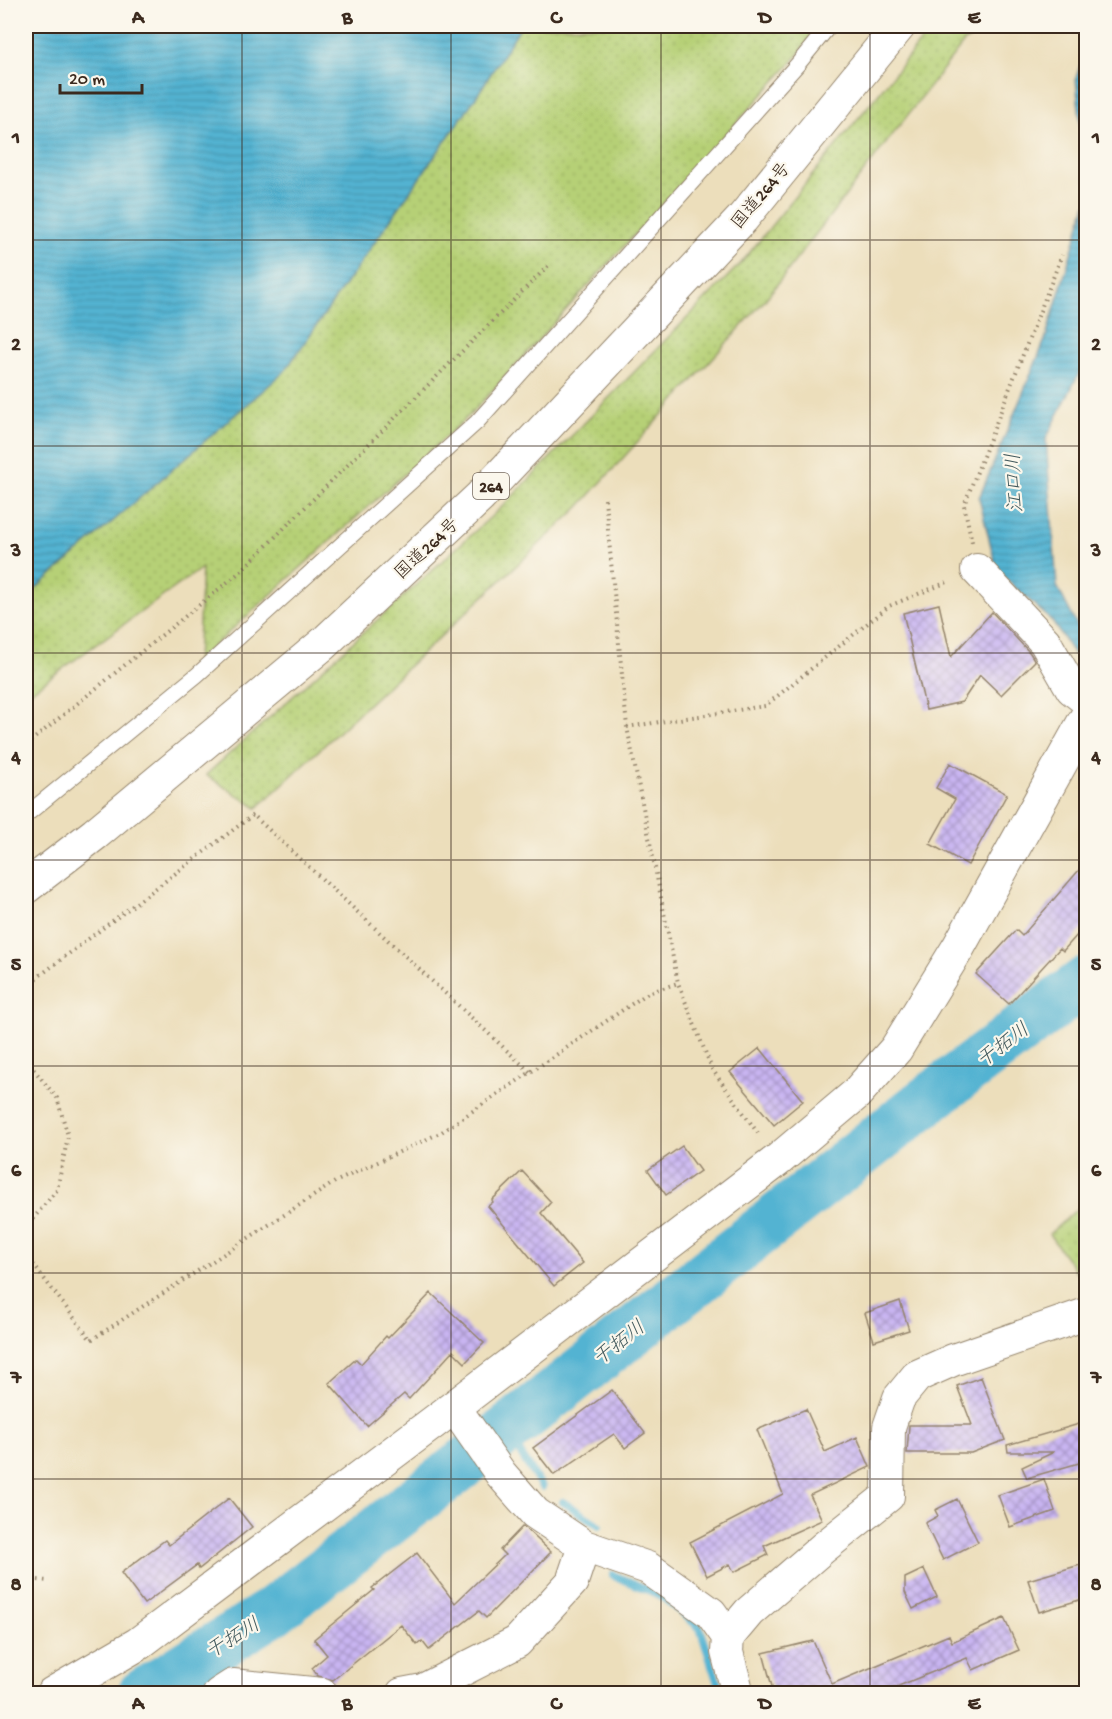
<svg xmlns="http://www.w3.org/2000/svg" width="1112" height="1719" font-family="'Gochi Hand','Klee One',sans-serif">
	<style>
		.grass { fill: url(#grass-dots); stroke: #787d4a; stroke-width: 1.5 }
		.water { fill: url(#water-rules); stroke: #476e78; stroke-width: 1.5 }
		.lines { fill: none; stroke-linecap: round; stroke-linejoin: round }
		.stream { stroke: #53b3d2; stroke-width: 8 }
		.river { stroke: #53b3d2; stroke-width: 50 }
		.building { fill: url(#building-cross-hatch) }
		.service-casing { stroke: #94846c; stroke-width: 17 }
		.minor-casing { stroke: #94846c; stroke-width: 34 }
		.tertiary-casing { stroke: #94846c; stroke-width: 35 }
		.trunk-casing { stroke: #94846c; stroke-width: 35 }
		.path { stroke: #94846c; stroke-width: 4; stroke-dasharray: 1.5 4.5; stroke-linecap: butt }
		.service { stroke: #fff; stroke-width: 15 }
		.minor { stroke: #fff; stroke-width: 32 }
		.tertiary { stroke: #fff; stroke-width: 33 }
		.trunk { stroke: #fff; stroke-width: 33 }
		.grid { fill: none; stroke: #3b2a1e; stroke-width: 1.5; stroke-opacity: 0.55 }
		.labels { text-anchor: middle; stroke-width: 4.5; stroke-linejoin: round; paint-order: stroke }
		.shield { fill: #fbf7ec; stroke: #75685c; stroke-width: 1.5 }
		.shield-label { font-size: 16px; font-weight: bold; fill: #3b2a1e }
		.street-label { font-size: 18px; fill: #3b2a1e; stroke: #fbf7ec }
		.water-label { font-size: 20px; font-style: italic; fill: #435a5d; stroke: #fbf7ec }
		.neatline { fill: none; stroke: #3b2a1e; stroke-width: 2 }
		.grid-label { font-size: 20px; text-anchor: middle; font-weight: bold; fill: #3b2a1e }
	</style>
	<defs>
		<pattern id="grass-dots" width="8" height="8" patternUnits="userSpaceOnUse" patternTransform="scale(1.5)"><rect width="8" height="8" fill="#b6d076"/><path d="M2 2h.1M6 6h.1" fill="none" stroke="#9db366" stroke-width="1.8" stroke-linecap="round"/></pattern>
		<pattern id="water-rules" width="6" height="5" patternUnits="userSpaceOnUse" patternTransform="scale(1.5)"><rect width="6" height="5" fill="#53b3d2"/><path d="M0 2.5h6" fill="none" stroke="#4692aa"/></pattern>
		<pattern id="building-cross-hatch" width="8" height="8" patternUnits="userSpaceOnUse" patternTransform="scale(1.5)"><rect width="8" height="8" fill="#c9b5f2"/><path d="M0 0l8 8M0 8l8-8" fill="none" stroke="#a493c3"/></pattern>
	</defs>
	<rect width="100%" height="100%" fill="#fbf7ec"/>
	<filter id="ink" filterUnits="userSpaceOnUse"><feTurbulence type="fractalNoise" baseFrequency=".0167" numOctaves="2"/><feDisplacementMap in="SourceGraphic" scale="12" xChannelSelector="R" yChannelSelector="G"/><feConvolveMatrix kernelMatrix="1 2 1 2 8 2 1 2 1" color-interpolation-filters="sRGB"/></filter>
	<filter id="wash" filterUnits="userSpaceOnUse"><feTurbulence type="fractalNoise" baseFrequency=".008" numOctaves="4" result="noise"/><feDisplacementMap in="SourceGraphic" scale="24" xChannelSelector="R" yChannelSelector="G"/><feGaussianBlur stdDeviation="1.35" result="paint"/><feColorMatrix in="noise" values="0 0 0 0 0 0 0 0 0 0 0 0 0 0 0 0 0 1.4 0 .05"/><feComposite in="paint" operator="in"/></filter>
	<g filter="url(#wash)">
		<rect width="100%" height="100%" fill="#ecdebb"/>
		<!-- grass -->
		<path class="grass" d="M521 26H820L793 61 471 414 197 661 202 568 26 695V597L284 372 476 97Z
			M933 26H991L964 42 765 300 579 507 257 808 206 775 504 505 742 262Z
			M1086 1201V1285L1049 1234Z"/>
		<!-- water -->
		<path class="water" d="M26 26H521L476 97 284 372 26 597Z
			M1086 49V181L1076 78Z
			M1086 204V359L1046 439 1057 586 1086 643V653L1076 657 1051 620 997 571 979 498 1045 340Z"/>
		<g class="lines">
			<!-- stream -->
			<path class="stream" d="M1079 645 1086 661
				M506 1431 542 1487
				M563 1502 599 1525
				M613 1575 660 1595 700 1628 719 1687"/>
			<!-- river -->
			<path class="river" d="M142 1694 272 1612 506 1431 925 1102 1086 981"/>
		</g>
		<g id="blocks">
			<!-- building -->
			<path class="building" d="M939 604 951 657 992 612 1030 653 1035 661 1001 695 980 675 962 702 926 710 903 613Z
				M950 763 1007 794 968 865 930 844 955 799 936 788Z
				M1086 862V925L1063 951 1060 948 1009 1004 976 974 1016 930 1022 936Z
				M760 1048 803 1101 774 1125 730 1072Z
				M682 1146 700 1171 666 1195 648 1170Z
				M522 1171 551 1202 541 1213 583 1263 554 1286 488 1206 493 1202 492 1200Z
				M431 1293 484 1343 465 1363 453 1351 409 1399 404 1394 367 1426 329 1383 356 1359 361 1364 386 1336 388 1338Z
				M900 1301 909 1330 874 1341 865 1313Z
				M981 1377 1005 1440 971 1453H907L909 1425H972L957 1386Z
				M612 1390 645 1433 625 1448 614 1434 554 1475 533 1448Z
				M806 1409 825 1452 857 1437 870 1467 810 1495 822 1520 764 1546 768 1555 734 1572 730 1564 707 1576 690 1542 783 1494 757 1430Z
				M1086 1422V1461L1027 1478 1022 1467 1054 1452H1008L1007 1445Z
				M1044 1479 1055 1511 1010 1527 998 1495Z
				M229 1498 252 1527 199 1569 197 1565 144 1604 121 1573 165 1540 169 1545Z
				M957 1499 978 1542 943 1560 925 1523 938 1516 935 1510Z
				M523 1526 551 1552 486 1618 479 1611 429 1650 422 1641 417 1645 401 1625 333 1680 318 1676 312 1668 327 1655 314 1639 374 1590 372 1588 417 1553 455 1603 505 1555 500 1550Z
				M1080 1565 1086 1587V1598L1039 1612 1028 1580Z
				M924 1569 937 1597 913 1609 905 1592V1578Z
				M1004 1618 1019 1650 973 1670 967 1658 879 1694H774L763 1653 813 1641 832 1684 949 1635 952 1642Z"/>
		</g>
	</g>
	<g filter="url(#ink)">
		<use href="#blocks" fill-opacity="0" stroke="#94846c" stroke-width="1.5"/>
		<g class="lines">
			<!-- service casing -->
			<g class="service-casing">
				<path id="service" d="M26 815 197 675 477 422 797 65 829 26"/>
			</g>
			<!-- minor casing -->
			<g class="minor-casing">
				<path id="minor" d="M977 570 1045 642 1072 689 1086 700
					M454 1407 501 1474 535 1513 584 1546 648 1568 711 1613 728 1637
					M219 1694 233 1685 322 1694
					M402 1694 423 1690 517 1642 572 1582 584 1546
					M738 1694 727 1652 728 1637 749 1612 823 1548 888 1496 889 1427 899 1398 917 1376 953 1360 1086 1314"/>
			</g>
			<!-- tertiary casing -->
			<g class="tertiary-casing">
				<path id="tertiary" d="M52 1694 138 1644 454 1407 778 1160 855 1095 896 1049 958 948 1086 718"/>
			</g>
			<!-- trunk casing -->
			<g class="trunk-casing">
				<path id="trunk" d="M26 887 95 834 323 644 480 497 742 219 899 26"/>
			</g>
			<!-- path -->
			<path class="path" d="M605 499 627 727 678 983 712 1069 760 1136
				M972 542 964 505 1062 255
				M627 727 765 706 889 606 950 581
				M26 745 240 572 551 263
				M26 986 253 815 530 1072
				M26 1060 57 1098 68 1136 57 1190 26 1227
				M26 1255 91 1340 335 1182 440 1133 648 993 678 983
				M26 1579 48 1581"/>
			<!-- service -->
			<use href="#service" class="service"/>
			<!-- minor -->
			<use href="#minor" class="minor"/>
			<!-- tertiary -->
			<use href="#tertiary" class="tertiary"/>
			<!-- trunk -->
			<use href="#trunk" class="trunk"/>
		</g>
	</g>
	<!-- grid -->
	<path class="grid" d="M242 26V1694M451 26V1694M661 26V1694M870 26V1694M26 240H1086M26 446H1086M26 653H1086M26 860H1086M26 1066H1086M26 1273H1086M26 1479H1086"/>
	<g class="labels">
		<!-- shield labels -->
		<rect class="shield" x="473" y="473" width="36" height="26" rx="4.5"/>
		<g class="shield-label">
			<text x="491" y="492">264</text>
		</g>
		<!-- street labels -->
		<g class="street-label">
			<text transform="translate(760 195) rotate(-50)" y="6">国道264号</text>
			<text transform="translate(426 548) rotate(-43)" y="6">国道264号</text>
		</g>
		<!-- water labels -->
		<g class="water-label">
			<text transform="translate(1013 483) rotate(-93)" y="7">江口川</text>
			<text transform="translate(1002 1044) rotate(-37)" y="7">干拓川</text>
			<text transform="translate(618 1342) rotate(-38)" y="7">干拓川</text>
			<text transform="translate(232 1637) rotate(-32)" y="7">干拓川</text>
		</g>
	</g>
	<!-- margin -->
	<rect width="1112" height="1719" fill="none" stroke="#fbf7ec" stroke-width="66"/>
	<!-- scale -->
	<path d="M60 84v9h82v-9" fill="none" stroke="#3b2a1e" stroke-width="3"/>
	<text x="69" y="84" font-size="18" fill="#3b2a1e" stroke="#fbf7ec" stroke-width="4.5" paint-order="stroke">20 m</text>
	<rect x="33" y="33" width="1046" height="1653" class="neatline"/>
	<g class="grid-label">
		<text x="138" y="23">A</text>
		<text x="347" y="23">B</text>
		<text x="556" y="23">C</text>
		<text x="765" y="23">D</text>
		<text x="974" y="23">E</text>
		<text x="16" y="143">1</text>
		<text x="1096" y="143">1</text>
		<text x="16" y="350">2</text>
		<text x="1096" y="350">2</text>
		<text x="16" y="556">3</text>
		<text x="1096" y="556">3</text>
		<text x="16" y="763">4</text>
		<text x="1096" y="763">4</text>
		<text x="16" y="970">5</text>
		<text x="1096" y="970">5</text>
		<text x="16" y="1176">6</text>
		<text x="1096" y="1176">6</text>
		<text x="16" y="1383">7</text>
		<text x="1096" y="1383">7</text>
		<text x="16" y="1590">8</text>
		<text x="1096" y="1590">8</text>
		<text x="138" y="1709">A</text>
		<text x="347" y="1709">B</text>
		<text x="556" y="1709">C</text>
		<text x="765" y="1709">D</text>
		<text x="974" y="1709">E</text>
	</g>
</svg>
